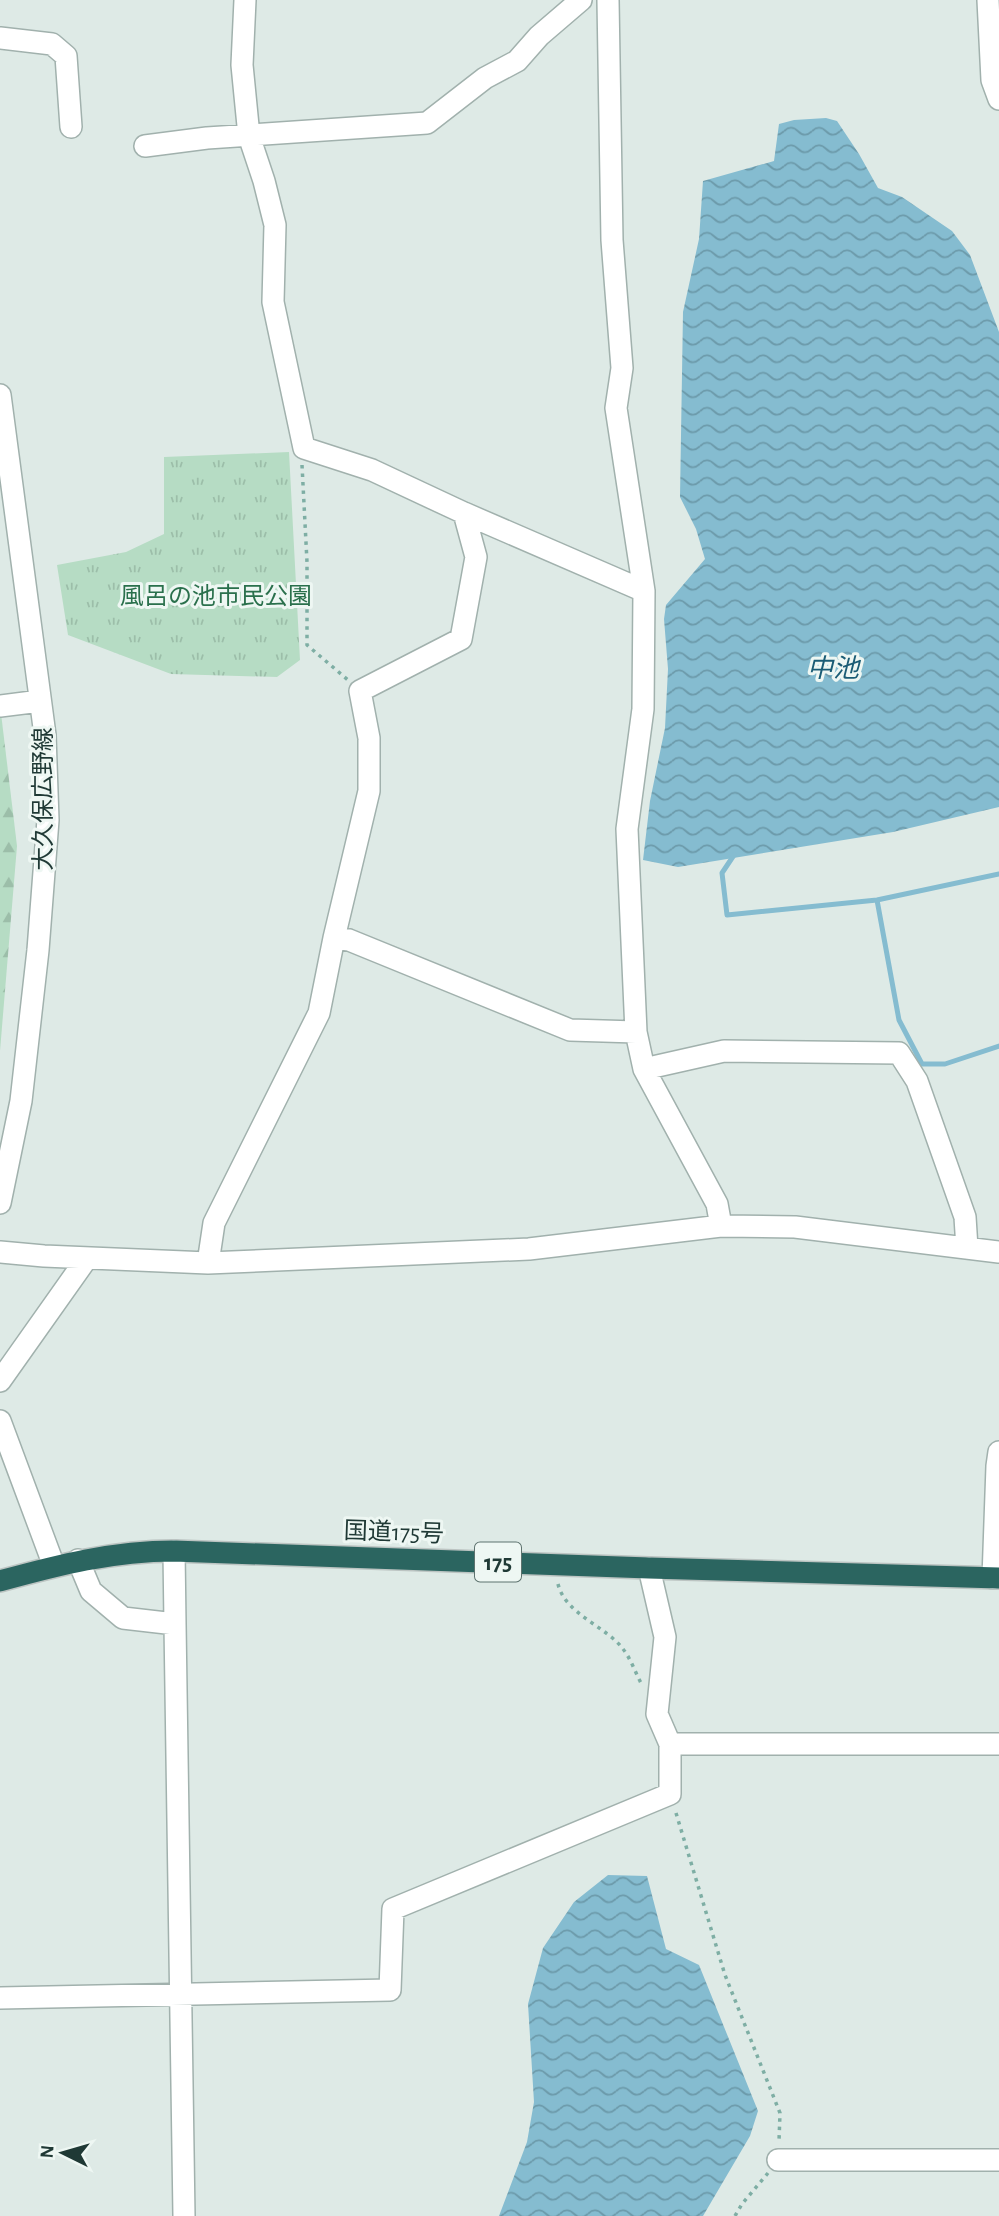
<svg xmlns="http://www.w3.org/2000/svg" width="999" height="2216" font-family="'Alegreya Sans','Noto Sans JP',sans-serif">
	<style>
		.forest { fill: url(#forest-firs) }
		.park { fill: url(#park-tufts) }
		.water { fill: url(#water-waves) }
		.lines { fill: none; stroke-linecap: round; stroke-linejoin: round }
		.stream { stroke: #85bcd0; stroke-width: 5 }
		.minor-casing { stroke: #a1b1ad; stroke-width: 24 }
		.highway-casing { stroke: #bcc4c2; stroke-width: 24 }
		.path { stroke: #7eaea4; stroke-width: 3.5; stroke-dasharray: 3.5 5; stroke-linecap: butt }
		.minor { stroke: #fff; stroke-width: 21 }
		.highway { stroke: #2b6560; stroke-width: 21 }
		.labels { text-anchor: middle; stroke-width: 6; stroke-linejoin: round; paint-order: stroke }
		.shield { fill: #eef7f3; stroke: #5d726e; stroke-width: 2 }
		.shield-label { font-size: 23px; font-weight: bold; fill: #1f3935 }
		.park-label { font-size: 24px; fill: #2a704c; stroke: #eef7f3 }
		.street-label { font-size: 24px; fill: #1f3935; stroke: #eef7f3 }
		.water-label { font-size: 26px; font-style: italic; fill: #1a5c75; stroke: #eef7f3 }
	</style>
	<defs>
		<pattern id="forest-firs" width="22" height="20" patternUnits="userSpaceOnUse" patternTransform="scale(1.75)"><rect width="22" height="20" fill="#b6dcc4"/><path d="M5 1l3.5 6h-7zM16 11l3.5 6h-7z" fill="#9cbea9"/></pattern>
		<pattern id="park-tufts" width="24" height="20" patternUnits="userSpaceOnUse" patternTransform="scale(1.75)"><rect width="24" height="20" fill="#b6dcc4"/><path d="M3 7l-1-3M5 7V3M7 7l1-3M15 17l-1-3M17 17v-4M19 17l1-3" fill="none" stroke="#9cbea9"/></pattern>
		<pattern id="water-waves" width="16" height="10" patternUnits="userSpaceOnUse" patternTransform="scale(1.75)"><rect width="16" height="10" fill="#85bcd0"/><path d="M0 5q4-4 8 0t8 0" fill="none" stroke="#6c9aaa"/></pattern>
	</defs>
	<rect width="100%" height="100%" fill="#deeae6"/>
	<!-- forest -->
	<path class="forest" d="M0 705 17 846 0 1051Z"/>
	<!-- park -->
	<path class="park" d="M289 452 300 660 277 677 171 674 68 635 57 565 126 552 164 534V457Z"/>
	<!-- water -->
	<path class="water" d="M826 118 837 121 859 154 878 188 902 197 952 231 970 255 999 332V807L893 832 678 867 643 860 650 801 665 728 668 669 664 619 666 605 705 559 696 529 680 497 683 312 699 239 703 181 774 161 779 124 794 120Z
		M608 1875 647 1876 666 1949 699 1965 758 2111 750 2136 703 2216H499L527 2142 534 2102 528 2004 543 1948 574 1902Z"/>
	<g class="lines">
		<!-- stream -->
		<path class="stream" d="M734 855 722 873 727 915 877 900 999 874
			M877 900 899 1020 922 1064H945L999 1046"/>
		<!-- minor casing -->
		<g class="minor-casing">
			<path id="minor" d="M245 0 242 65 249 136 264 181 275 225 273 302 304 448 372 470 464 513 644 591
				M608 0 612 240 622 368 616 408 644 591 643 709 627 829 636 1032 644 1069 717 1204 721 1226
				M988 0 992 80 999 99
				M0 38 52 44 66 56 71 127
				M145 146 207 138 427 123 485 78 517 61 539 36 581 0
				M0 395 45 735 48 820 38 950 21 1101 0 1203
				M0 706 40 701
				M334 938 349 940 570 1030 636 1032
				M644 1069 724 1051 899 1053 917 1081 965 1217 967 1248
				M0 1252 44 1256 208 1263 529 1249 721 1226 795 1227 999 1252
				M208 1263 214 1223 319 1013 334 938 369 791V738L360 691 461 639 476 557 464 513
				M0 1381 87 1258
				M0 1421 54 1566
				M174 1551 175 1624
				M78 1560 91 1591 123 1618 175 1624 184 2216
				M993 1578 997 1466 999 1452
				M670 1744H999
				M0 1998 390 1990 393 1909 670 1794V1744L657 1714 665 1637 649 1568
				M778 2160H999"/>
		</g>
		<!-- highway casing -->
		<g class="highway-casing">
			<path id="highway" d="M0 1581C58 1565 113 1551 174 1551L649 1568 999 1578"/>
		</g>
		<!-- path -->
		<path class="path" d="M302 465 307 562V645L348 680
			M558 1584C565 1614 607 1627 623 1649 631 1659 635 1672 641 1683
			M676 1813 725 1975 780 2113 779 2141
			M735 2216 742 2204 768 2173"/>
		<!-- minor -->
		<use href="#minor" class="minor"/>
		<!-- highway -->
		<use href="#highway" class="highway"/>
	</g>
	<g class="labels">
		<!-- shield labels -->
		<rect class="shield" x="475" y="1542.5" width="46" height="39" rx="5"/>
		<g class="shield-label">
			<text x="498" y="1570">175</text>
		</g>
		<!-- park labels -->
		<g class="park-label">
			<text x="216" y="604">風呂の池市民公園</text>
		</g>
		<!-- street labels -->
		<g class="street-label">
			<text transform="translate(43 799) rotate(-90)" y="8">大久保広野線</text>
			<text transform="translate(394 1532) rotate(2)" y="8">国道175号</text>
		</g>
		<!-- water labels -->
		<g class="water-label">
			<text x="833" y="677">中池</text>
		</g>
	</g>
	<!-- north arrow -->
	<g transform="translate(63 2153) rotate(275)" stroke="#eef7f3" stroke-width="5" paint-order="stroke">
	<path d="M0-5L12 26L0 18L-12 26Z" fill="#1f3935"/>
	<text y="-10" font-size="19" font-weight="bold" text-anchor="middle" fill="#1f3935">N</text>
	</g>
</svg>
